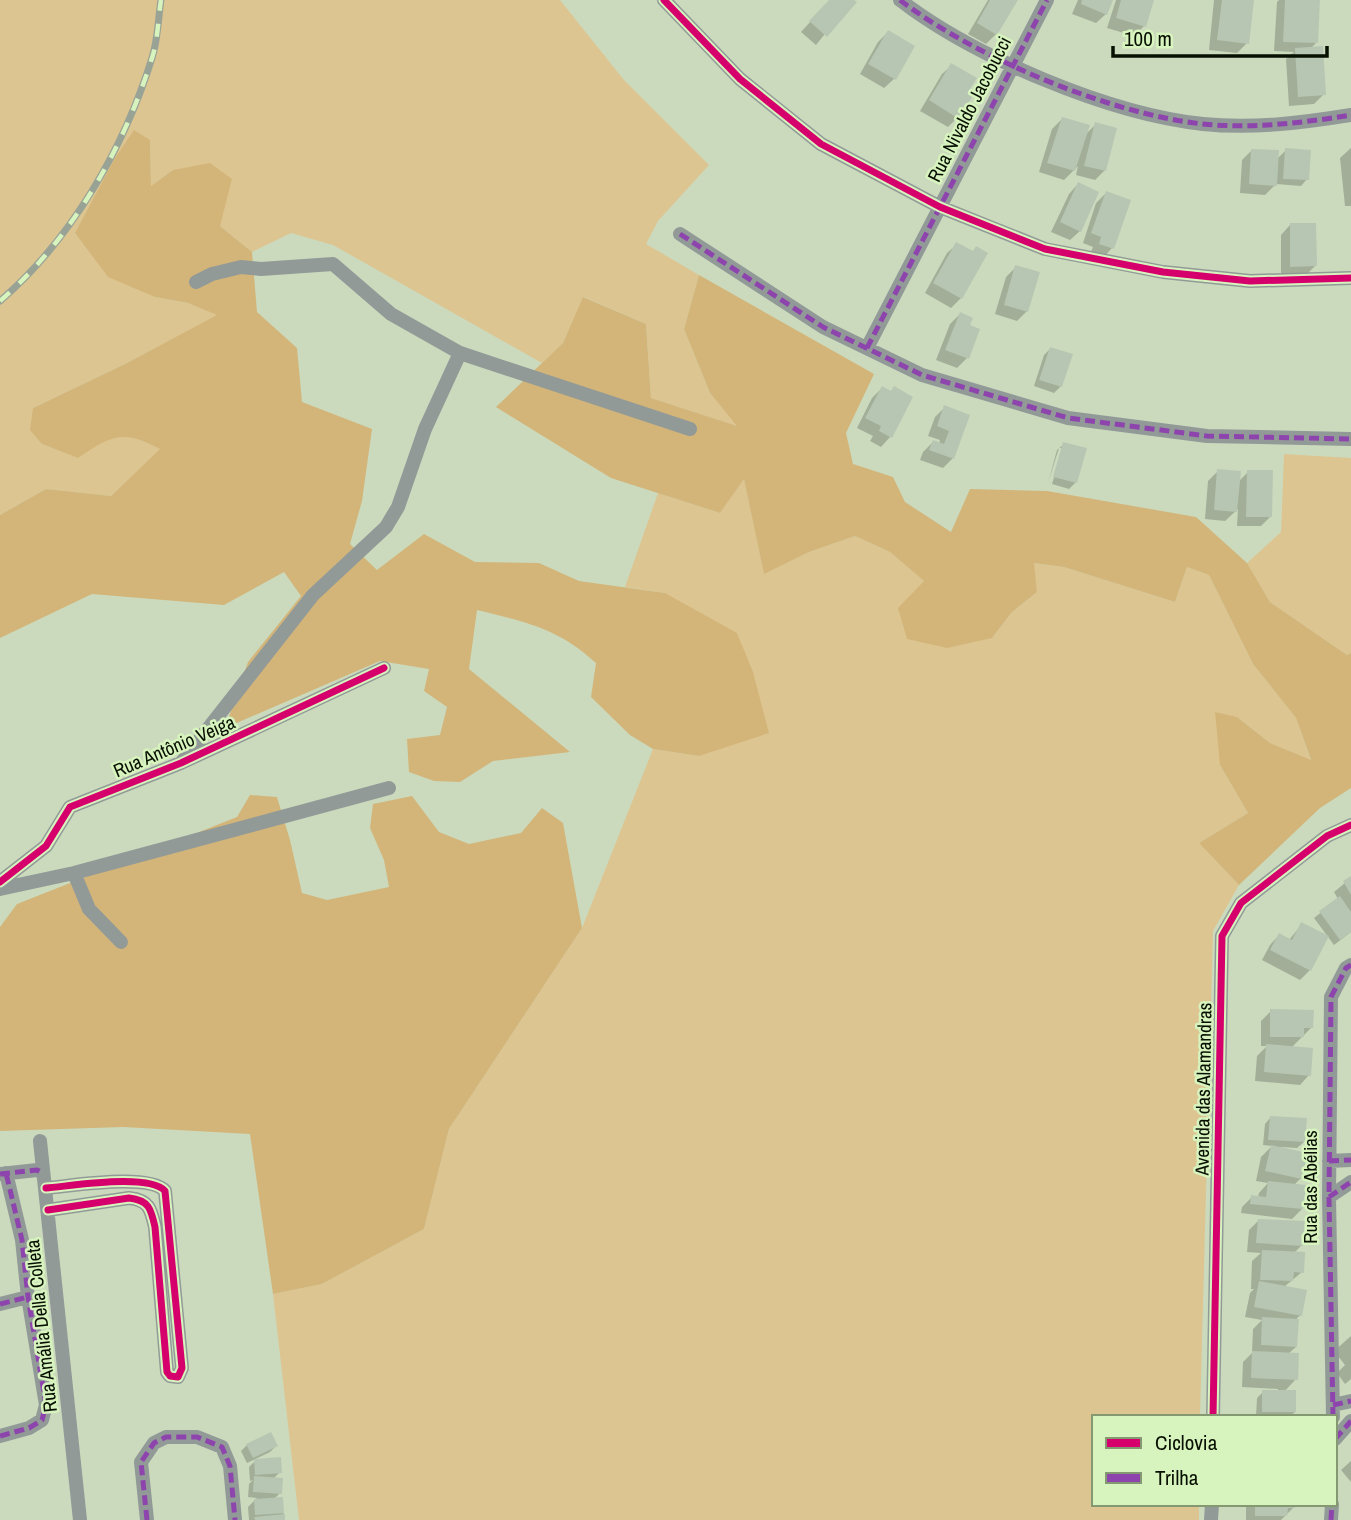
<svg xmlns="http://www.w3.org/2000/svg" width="1351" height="1520" font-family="'Archivo Narrow',sans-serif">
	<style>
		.green { fill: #ddc592 }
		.forest { fill: #d3b579 }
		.shadow { fill: #0003 }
		.building { fill: #b7c6b2 }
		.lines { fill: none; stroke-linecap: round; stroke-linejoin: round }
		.minor { stroke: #929a98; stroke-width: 14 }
		.rail-casing { stroke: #99a395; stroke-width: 7 }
		.rail { stroke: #d7f3be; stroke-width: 4.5; stroke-dasharray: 13; stroke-linecap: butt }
		.quiet { stroke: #8e44ad; stroke-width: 5; stroke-dasharray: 10 5; stroke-linecap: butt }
		.cycleway-casing { stroke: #d7f3be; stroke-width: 11 }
		.cycleway { stroke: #d6006c; stroke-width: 7 }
		.labels { text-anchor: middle; stroke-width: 5; stroke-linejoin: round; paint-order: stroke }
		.street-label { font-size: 19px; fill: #070f01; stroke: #d7f3be }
	</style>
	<rect width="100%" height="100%" fill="#cbdabd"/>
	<!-- green -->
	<path class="green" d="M0 0H560L624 80 709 165 658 221 646 244 699 275 684 329 710 393 739 427 651 398 646 324 584 297 563 343 542 363 333 245 291 233 252 252 220 226 173 170 151 186 150 140 94 200 75 234 155 297 188 303 218 315 127 363 33 408 42 444 77 457C113 433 121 430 161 449L111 496 46 489 0 515Z
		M1284 454 1351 458V653L1347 655 1270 602 1247 563 1281 532Z
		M744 478 764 573 809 552 855 536 890 552 992 638 1012 612 1037 592 1033 563 1064 567 1175 602 1187 567 1209 575 1253 664 1296 718 1311 761 1270 743 1237 717 1220 765 1248 813 1199 843 1239 885 1213 931 1200 1417H1094V1504H1199V1520H299L273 1294 322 1284 424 1229 449 1129 582 928 653 749 699 756 665 593 625 587 658 493 720 513Z"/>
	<!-- forest -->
	<path class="forest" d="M134 130 150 140 151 186 173 170 210 163 232 179 220 226 252 252 257 312 297 348 302 402 372 429 362 501 350 544 377 570 424 534 475 562 539 563 579 581 665 593 737 633 753 672 769 733 699 756 653 749 630 735 591 697 596 663C558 628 526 622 477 610L469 669 570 752 493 761 460 782 434 781 409 772 407 739 440 735 447 707 424 691 429 669 380 661 225 728 248 662 301 596 284 572 224 605 92 594 0 638V515L46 489 111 496 160 449C123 429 111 435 78 458L42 444 30 430 33 408 127 363 217 315 188 303 155 297 108 277 75 233 115 158Z
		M699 275 874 374 846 433 853 464 893 477 905 502 951 532 970 489 1047 491 1196 517 1247 563 1270 602 1347 655 1351 653V788L1320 808 1239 885 1199 843 1248 813 1220 765 1215 712 1237 717 1270 743 1311 760 1296 718 1253 664 1209 575 1187 567 1175 602 1064 567 1034 563 1037 592 1012 612 992 638 947 648 907 639 898 608 924 581 890 552 855 536 809 552 764 574 744 479 720 513 611 478 496 407 563 343 583 297 646 324 651 398 737 426 710 393 684 329Z
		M250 795 277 797 290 840 302 893 327 900 389 887 384 860 370 828 373 804 412 796 439 832 469 844 521 833 542 808 563 823 582 928 449 1129 424 1229 322 1284 273 1294 250 1134 123 1127 0 1131V927L17 904 237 817Z"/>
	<!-- shadow -->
	<path class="shadow" d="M830 0H852L816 45 801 32Z
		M988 0 1015 1 996 34 986 44 968 34Z
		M1078 0H1111L1106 14 1096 23 1072 14Z
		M1116 0H1152L1144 26 1134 36 1107 28Z
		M1214 0H1252L1247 43 1237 53 1209 50Z
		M1279 0H1318L1316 43 1310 49 1324 94 1314 104 1289 106 1286 59 1294 52 1274 51 1277 2Z
		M888 32 894 79 884 88 860 74 878 42Z
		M952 65 958 117 948 127 920 111 942 74Z
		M1062 119 1085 135 1096 124 1105 170 1095 180 1076 175 1078 166 1064 180 1039 172 1052 129Z
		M1351 148V206H1345L1340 158Z
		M1252 150 1277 159 1286 150 1307 179 1301 186 1276 184 1265 195 1240 193 1242 160Z
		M1078 184 1080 231 1070 240 1051 232 1069 194Z
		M1106 193 1112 248 1103 258 1090 254 1093 247 1083 243 1096 203Z
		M1290 225 1315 266 1305 276H1281V235Z
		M957 244 961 298 951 308 925 293 947 253Z
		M1016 267 1027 311 1017 321 995 314 1006 277Z
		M960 314 968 326 967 358 957 368 936 360 950 324Z
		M1050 349 1070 355 1060 387 1054 393 1034 386 1044 355Z
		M882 388 890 437 881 447 870 441 873 436 857 428 872 398Z
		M945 407 968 416 953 458 943 468 920 460 923 452 933 442 939 444 940 440 928 436 935 417Z
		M1064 444 1085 450 1075 483 1069 489 1052 484 1063 448H1059L1048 483 1057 450Z
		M1218 471 1238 482 1248 472 1271 516 1261 526H1237L1238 509 1225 521 1205 519 1208 481Z
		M1351 878V932L1334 945 1314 918 1338 899 1334 892Z
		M1302 924 1310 970 1300 980 1262 960 1270 945 1279 935 1289 940Z
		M1271 1011 1311 1028 1291 1048 1309 1075 1300 1085 1255 1081 1257 1056 1267 1046H1261V1021Z
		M1271 1117 1304 1142 1297 1148 1281 1147 1301 1178 1293 1186 1302 1209 1292 1219 1241 1213 1242 1207 1252 1197H1258L1259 1193 1268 1183 1256 1181 1261 1157 1272 1146 1263 1145 1265 1124Z
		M1259 1220 1302 1245 1294 1253 1302 1272 1284 1287 1301 1315 1297 1318 1296 1347 1288 1354 1296 1379 1284 1392 1295 1412 1289 1417H1256L1257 1398 1263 1392H1278V1389L1242 1387 1243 1362 1252 1353 1253 1329 1262 1320 1245 1317 1250 1293 1254 1289H1251L1252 1261 1261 1253 1247 1252 1249 1230Z
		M1351 1336V1379L1345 1384 1337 1373 1345 1365 1334 1351Z
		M247 1445 276 1446 270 1452 247 1463 241 1451Z
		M255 1461 280 1472 273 1479 280 1493 274 1499H282L284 1520H249L248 1507 257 1498 248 1497 249 1484 253 1480 250 1481 249 1467Z
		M1351 1461V1482L1341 1470Z
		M1238 1504H1293V1508L1281 1520H1246V1507H1238Z"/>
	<!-- building -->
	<path class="building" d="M829 0H854L857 2 827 37 809 21Z
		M990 0H1018L997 35 977 23Z
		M1082 0H1113L1107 15 1081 4Z
		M1121 0H1154L1146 27 1116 18Z
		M1222 0H1254L1249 44 1217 40Z
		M1285 0H1320L1318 43 1283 42Z
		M888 30 915 46 896 80 868 64Z
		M1323 46 1326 95 1298 97 1295 48Z
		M951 63 977 78 970 89 975 92 959 119 929 100Z
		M1062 117 1090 125 1075 171 1047 163Z
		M1095 122 1117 128 1106 171 1084 166Z
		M1285 148 1311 150 1309 180 1283 179Z
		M1251 149 1279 150 1277 186 1249 184Z
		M1078 182 1099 192 1081 232 1060 222Z
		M1106 191 1131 200 1114 249 1099 244 1101 237 1091 233Z
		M1290 223H1316L1317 266 1290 267Z
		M956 242 973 251 976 246 988 253 962 299 933 283Z
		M1015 265 1040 272 1028 312 1004 305Z
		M960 312 973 318 970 325 980 329 969 359 945 350Z
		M1050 347 1073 354 1062 387 1039 380Z
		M882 386 891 391 894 386 913 397 892 438 879 431 881 426 865 418Z
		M944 405 970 415 954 459 929 450 933 440 944 444 949 431 937 426Z
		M1063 442 1087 448 1077 483 1053 477Z
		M1217 469 1241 471 1237 512 1214 510Z
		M1247 470H1273L1272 517H1246Z
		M1351 876V895L1343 881Z
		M1340 896 1351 912V932L1340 940 1319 911Z
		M1301 922 1329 936 1311 971 1270 950 1279 933 1292 940Z
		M1270 1009 1314 1010 1313 1028H1304V1037H1270Z
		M1266 1044 1313 1048 1311 1076 1264 1072Z
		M1270 1116 1307 1118 1305 1142 1268 1140Z
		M1271 1145 1308 1153 1302 1179 1265 1171Z
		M1268 1181 1306 1185 1303 1209 1250 1204 1251 1195 1266 1197Z
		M1258 1219 1305 1221 1303 1246 1256 1243Z
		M1262 1250 1305 1252 1304 1273 1294 1272 1293 1281 1260 1280Z
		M1259 1281 1307 1290 1302 1316 1254 1307Z
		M1262 1317 1299 1319 1297 1347 1261 1345Z
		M1252 1351 1299 1353 1298 1380 1251 1378Z
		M1262 1390H1296V1412H1262Z
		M271 1432 278 1446 253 1458 246 1444Z
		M281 1457 282 1473 255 1475 254 1459Z
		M254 1476 283 1478 282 1494 253 1492Z
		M283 1497 284 1513 255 1515 254 1499Z
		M1255 1504H1295V1508H1288L1287 1516H1255Z
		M285 1514V1520H255L254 1517Z"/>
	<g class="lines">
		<!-- minor -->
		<path class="minor" d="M664 0 740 79 821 144 940 207 1045 249 1163 272 1250 281 1351 278
			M900 0C974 57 1109 114 1203 124 1252 129 1302 123 1351 115
			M680 234 823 327 922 375 1068 418 1207 436 1351 439
			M196 282 212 274 241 267 261 269 333 264 391 314 460 353 690 429
			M867 348 1047 0
			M181 763 313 595 386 527 398 507 425 429 460 353
			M74 873 89 909 121 942
			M0 882 46 846 70 807 181 763 384 668
			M0 889 74 873 389 788
			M40 1141 80 1520
			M1329 1161 1351 1160
			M0 1174 37 1170 43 1173
			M46 1188C72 1186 149 1173 165 1191L182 1368 178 1377 170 1376 167 1372 155 1227C151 1209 149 1200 129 1198L48 1210
			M1329 1197 1351 1182
			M0 1304 28 1297
			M1333 1405 1351 1401
			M1213 1417 1222 936 1241 903 1327 836 1351 825
			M1333 1417 1329 1197 1331 997 1346 968 1351 965
			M0 1436 29 1428 42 1420 46 1405 28 1297 22 1240 6 1173
			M1335 1439 1351 1421
			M147 1520 141 1462 154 1443 166 1437H197L222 1447 230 1466 235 1520
			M1211 1520 1212 1504
			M1331 1520 1332 1504"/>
		<!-- rail casing -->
		<g class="rail-casing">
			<path id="rail" d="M0 301C72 239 124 148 152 58 158 40 158 19 161 0"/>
		</g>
		<!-- rail -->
		<use href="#rail" class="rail"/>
		<!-- quiet -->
		<path class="quiet" d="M900 0C974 57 1109 114 1203 124 1252 129 1302 123 1351 115
			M680 234 823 327 922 375 1068 418 1207 436 1351 439
			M867 348 1047 0
			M1329 1161 1351 1160
			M0 1174 37 1170 43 1173
			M1329 1197 1351 1182
			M0 1304 28 1297
			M1333 1405 1351 1401
			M1333 1417 1329 1197 1331 997 1346 968 1351 965
			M0 1436 29 1428 42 1420 46 1405 28 1297 22 1240 6 1173
			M1335 1439 1351 1421
			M147 1520 141 1462 154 1443 166 1437H197L222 1447 230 1466 235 1520
			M1331 1520 1332 1504"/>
		<!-- cycleway casing -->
		<g class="cycleway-casing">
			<path id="cycleway" d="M664 0 740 79 821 144 940 207 1045 249 1163 272 1250 281 1351 278
				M0 882 46 846 70 807 181 763 384 668
				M46 1188C72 1186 149 1173 165 1191L182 1368 178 1377 170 1376 167 1372 155 1227C151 1209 149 1200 129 1198L48 1210
				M1213 1417 1222 936 1241 903 1327 836 1351 825"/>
		</g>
		<!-- cycleway -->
		<use href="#cycleway" class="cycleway"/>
	</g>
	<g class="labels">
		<!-- street labels -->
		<g class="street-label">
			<text transform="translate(969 109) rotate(-63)" y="7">Rua Nivaldo Jacobucci</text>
			<text transform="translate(174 746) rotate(-23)" y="7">Rua Antônio Veiga</text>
			<text transform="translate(1203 1089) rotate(-89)" y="7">Avenida das Alamandras</text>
			<text transform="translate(1310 1187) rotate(-90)" y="7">Rua das Abélias</text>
			<text transform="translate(41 1326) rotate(-96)" y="7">Rua Amália Della Colleta</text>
		</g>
	</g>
	<!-- legend -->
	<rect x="1092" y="1415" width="245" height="91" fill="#d7f3be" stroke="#849872" stroke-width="2"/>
	<rect x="1106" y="1438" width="35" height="10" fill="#d6006c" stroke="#849872" stroke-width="2"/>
	<text x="1155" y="1450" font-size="21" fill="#070f01">Ciclovia</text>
	<rect x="1106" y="1473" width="35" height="10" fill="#8e44ad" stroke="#849872" stroke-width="2"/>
	<text x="1155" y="1485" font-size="21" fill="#070f01">Trilha</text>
	<!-- scale -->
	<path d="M1113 46v10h214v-10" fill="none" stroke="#070f01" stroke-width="3.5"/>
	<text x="1124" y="46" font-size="21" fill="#070f01" stroke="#d7f3be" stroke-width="5" paint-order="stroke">100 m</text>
</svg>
